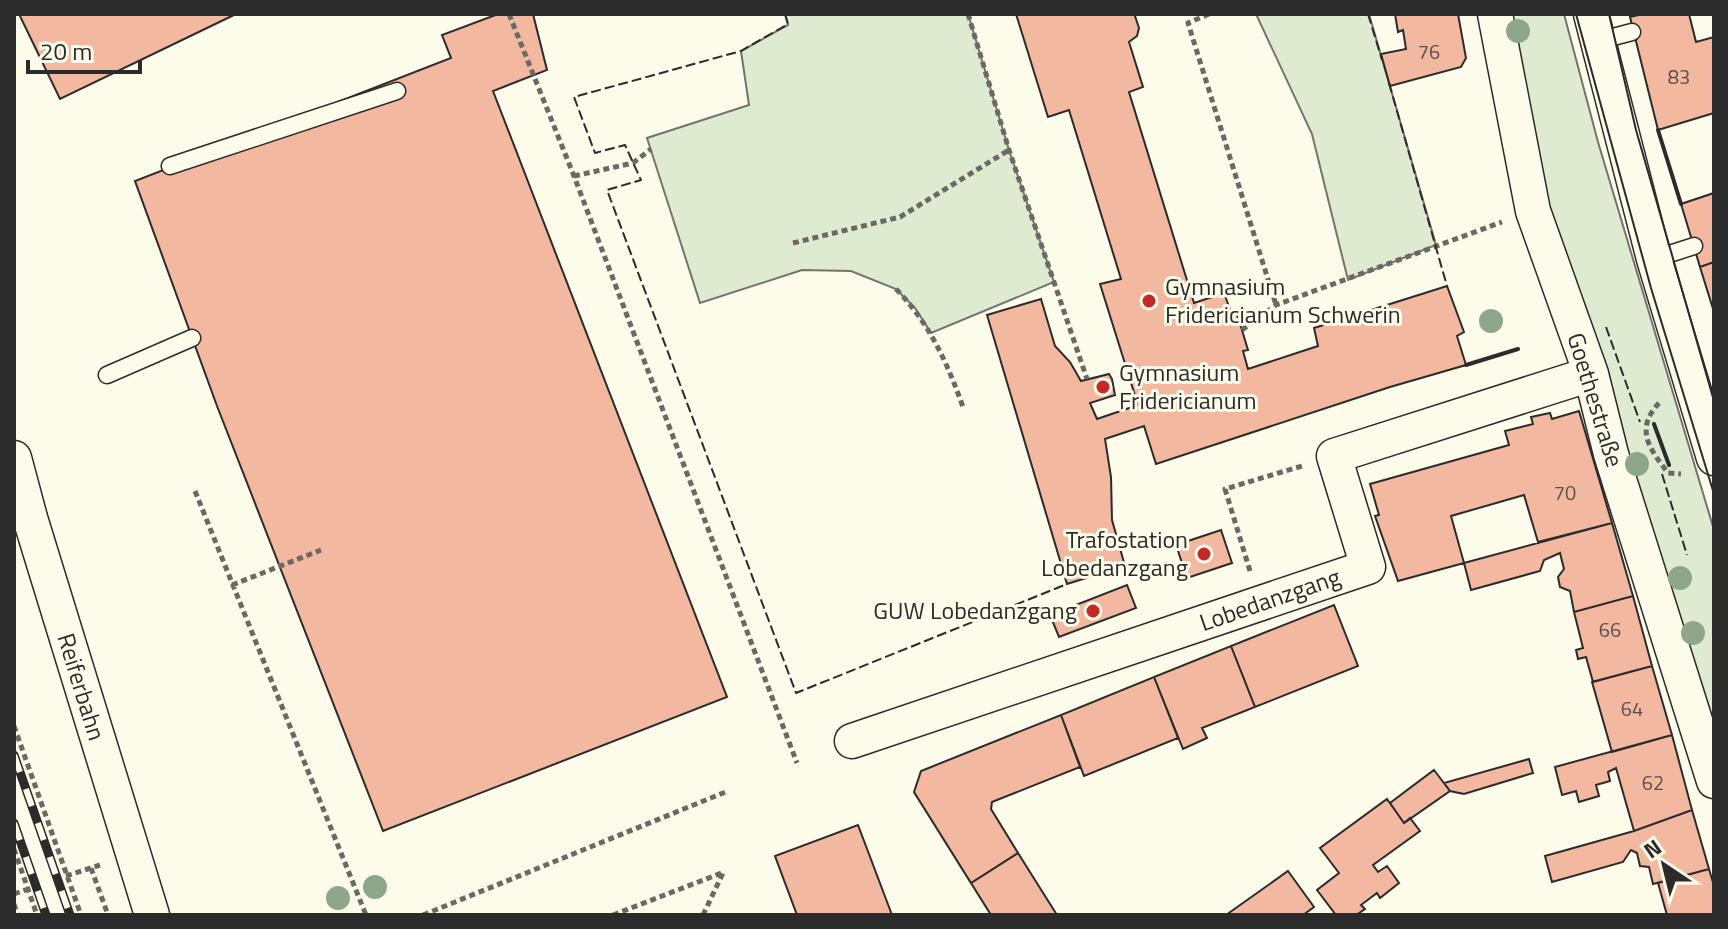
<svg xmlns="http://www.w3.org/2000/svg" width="1728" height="929" font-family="'Titillium Web',sans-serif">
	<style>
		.green { fill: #deebd1; stroke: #74746e; stroke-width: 2 }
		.building { fill: #f2b8a0; stroke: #2b2b2b; stroke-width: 2 }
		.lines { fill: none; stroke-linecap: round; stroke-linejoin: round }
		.service-casing { stroke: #2b2b2b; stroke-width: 19 }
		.minor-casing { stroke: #2b2b2b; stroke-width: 37 }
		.path { stroke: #6a6964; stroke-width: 5; stroke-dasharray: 6 4; stroke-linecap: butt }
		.service { stroke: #fdfbea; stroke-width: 16 }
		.minor { stroke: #fdfbea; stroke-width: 34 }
		.tram { stroke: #2b2b2b; stroke-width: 2 }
		.rail-casing { stroke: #2b2b2b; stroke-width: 9 }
		.rail { stroke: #fdfbea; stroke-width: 6; stroke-dasharray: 18; stroke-linecap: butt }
		.fence { stroke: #2b2b2b; stroke-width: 2; stroke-dasharray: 10 4; stroke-linecap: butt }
		.wall { stroke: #2b2b2b; stroke-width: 4 }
		.tree { fill: #8ea78a }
		.poi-dot { fill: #c62828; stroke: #fdfbea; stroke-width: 3 }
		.labels { text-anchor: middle; stroke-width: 6; stroke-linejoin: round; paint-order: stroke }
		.number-label { font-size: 20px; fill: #5d4e48 }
		.poi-label { font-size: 24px; fill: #2b2b2b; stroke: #fdfbea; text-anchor: start }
		.street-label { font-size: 24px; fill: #2b2b2b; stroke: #fdfbea }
	</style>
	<rect width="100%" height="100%" fill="#fdfbea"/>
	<!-- green -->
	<path class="green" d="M785 14H968L1009 150 1054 282 931 333 915 308 896 289 851 271 802 270 700 303 647 138 749 105 741 51 788 25Z
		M1256 14H1369L1436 245 1348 280 1312 134Z
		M1495 14H1564L1598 142 1714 530V781L1611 454Z"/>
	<!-- building -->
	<path class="building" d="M19 14H236L60 99Z
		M498 14H533L547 70 493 91 727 697 383 831 217 406 135 181 451 58 442 35Z
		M1016 14H1132L1135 16 1139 28 1137 36 1129 42 1143 87 1129 92 1194 303 1224 293 1231 312 1236 311 1242 330 1248 350 1243 351 1248 369 1318 346 1314 328 1447 286 1464 332 1457 336 1466 365 1390 387 1156 464 1144 426 1105 439 1111 477 1112 520 1125 566 1067 584 987 315 1041 299 1055 346 1070 362 1081 381 1109 374 1112 379 1115 395 1090 403 1097 419 1138 405 1100 284 1121 279 1069 110 1048 117Z
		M1395 14H1458L1466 58 1461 67 1390 86 1381 54 1406 49 1403 30 1398 32Z
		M1643 14H1689L1696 42 1714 37V113L1658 130 1630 17Z
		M1714 193V262L1700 267 1681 204Z
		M1714 262V312L1700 267Z
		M1579 411 1612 523 1538 542 1524 495 1451 516 1464 563 1398 581 1375 516 1379 515 1370 484 1509 445 1505 431 1533 424 1531 417 1550 413 1552 419Z
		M1612 523 1633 596 1574 612 1570 591 1560 587 1558 577 1564 569 1560 553 1544 560 1540 571 1471 590 1464 563Z
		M1221 530 1232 563 1187 578 1176 545Z
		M1127 585 1136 608 1059 637 1050 615Z
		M1633 596 1652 666 1593 682 1586 657 1578 659 1576 650 1583 648 1574 612Z
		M1334 605 1358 666 1255 707 1231 646Z
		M1231 646 1255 707 1202 728 1207 738 1183 749 1154 677Z
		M1652 666 1672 735 1612 752 1592 682Z
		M1154 677 1178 738 1084 776 1061 715Z
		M1061 715 1080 767 992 802 991 809 1018 853 971 883 914 792 921 771Z
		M1672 735 1692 810 1634 831 1616 768 1608 772 1610 781 1596 785 1599 796 1579 802 1576 791 1562 795 1555 767Z
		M1529 759 1533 773 1464 794 1450 791 1444 783Z
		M1434 770 1450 791 1404 823 1390 803Z
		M1387 799 1404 823 1410 818 1420 831 1373 865 1378 872 1387 866 1399 883 1380 898 1377 893 1361 905 1365 909 1356 915H1336L1317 890 1339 873 1320 848Z
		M1692 810 1709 869 1653 884 1649 867 1640 866 1637 853 1631 850 1623 862 1552 882 1545 856 1634 831Z
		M858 825 892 915H797L775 856Z
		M1018 853 1057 915H991L971 883Z
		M1709 869 1714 886V915H1667L1658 883Z
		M1288 871 1314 907 1303 915H1226Z"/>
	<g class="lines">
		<!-- service casing -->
		<g class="service-casing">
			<path id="service" d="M1598 41 1632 32
				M170 166 397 91
				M1654 259 1694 246
				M107 375 192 338"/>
		</g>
		<!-- minor casing -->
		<g class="minor-casing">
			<path id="minor" d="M1495 14 1533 211 1591 374 1611 454 1714 781
				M1591 14 1654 259 1714 458
				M14 458 30 518 152 915
				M852 741 1368 567 1334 456 1591 374"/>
		</g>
		<!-- path -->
		<path class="path" d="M509 14 574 176 797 763
			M968 14 1009 150 1087 379
			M1209 14 1188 23 1276 305
			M574 176 633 163 651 149
			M793 243 900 217 1009 150
			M896 289C930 324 948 364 964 410
			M1242 330 1276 305 1502 222
			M1659 403C1634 430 1650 449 1668 473L1681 474
			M195 491 366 915
			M1250 571 1225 489 1302 466
			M232 585 321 550
			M14 726 81 915
			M14 849 37 915
			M91 868 108 915
			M66 876 100 865
			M14 894 28 889
			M14 904 18 915
			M423 915 728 791
			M613 915 724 872
			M703 915 723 873"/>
		<!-- service -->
		<use href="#service" class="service"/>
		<!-- minor -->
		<use href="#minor" class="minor"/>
		<!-- tram -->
		<path class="tram" d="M1576 14 1651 288 1714 494
			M1609 14 1636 130 1714 401"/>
		<!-- rail casing -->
		<g class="rail-casing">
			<path id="rail" d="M14 755 70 915
				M14 823 46 915"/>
		</g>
		<!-- rail -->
		<use href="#rail" class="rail"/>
		<!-- fence -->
		<path class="fence" d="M785 14 788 24 741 51 574 97 595 153 625 145 641 180 607 190 796 693 1067 584
			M1368 14 1382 60
			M1389 83 1447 286
			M1606 327 1640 422
			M1662 474 1687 555"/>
		<!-- wall -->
		<path class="wall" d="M1658 130 1681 204
			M1466 365 1518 349
			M1654 424 1669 465"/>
	</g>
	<!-- trees -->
	<g class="tree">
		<circle cx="1518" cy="31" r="12"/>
		<circle cx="1491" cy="321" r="12"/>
		<circle cx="1637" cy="464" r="12"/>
		<circle cx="1680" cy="578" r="12"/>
		<circle cx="1693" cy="633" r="12"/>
		<circle cx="375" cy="887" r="12"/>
		<circle cx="338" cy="898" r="12"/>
	</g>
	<!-- markers -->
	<g class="poi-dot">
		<circle cx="1149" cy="301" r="8"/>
		<circle cx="1103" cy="387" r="8"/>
		<circle cx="1204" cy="554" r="8"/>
		<circle cx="1093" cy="611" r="8"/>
	</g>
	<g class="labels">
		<!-- number labels -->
		<g class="number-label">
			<text x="1429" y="59">76</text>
			<text x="1679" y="84">83</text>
			<text x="1565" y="500">70</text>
			<text x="1610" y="637">66</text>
			<text x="1632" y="716">64</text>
			<text x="1653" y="790">62</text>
		</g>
		<!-- poi labels -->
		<g class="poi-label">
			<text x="1165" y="295">Gymnasium<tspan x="1165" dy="28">Fridericianum Schwerin</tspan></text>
			<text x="1119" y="381">Gymnasium<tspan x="1119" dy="28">Fridericianum</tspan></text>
			<text x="1188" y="548" text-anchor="end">Trafostation<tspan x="1188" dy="28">Lobedanzgang</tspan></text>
			<text x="1077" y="619" text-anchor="end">GUW Lobedanzgang</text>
		</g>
		<!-- street labels -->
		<g class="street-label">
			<text transform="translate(1595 400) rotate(73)" y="8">Goethestraße</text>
			<text transform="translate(1270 600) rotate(-19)" y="8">Lobedanzgang</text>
			<text transform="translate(81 687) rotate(73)" y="8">Reiferbahn</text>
		</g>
	</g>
	<!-- border -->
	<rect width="1728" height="929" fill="none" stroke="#2b2b2b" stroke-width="32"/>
	<!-- north arrow -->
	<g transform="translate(1664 865) rotate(325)" stroke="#fdfbea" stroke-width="6" paint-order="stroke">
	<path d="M0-6L14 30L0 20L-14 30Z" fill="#2b2b2b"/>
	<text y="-12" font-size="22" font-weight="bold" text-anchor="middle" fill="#2b2b2b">N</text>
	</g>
	<!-- scale -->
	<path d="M28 60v12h112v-12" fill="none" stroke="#2b2b2b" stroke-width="4"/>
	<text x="40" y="60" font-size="24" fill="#2b2b2b" stroke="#fdfbea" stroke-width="6" paint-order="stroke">20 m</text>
</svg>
